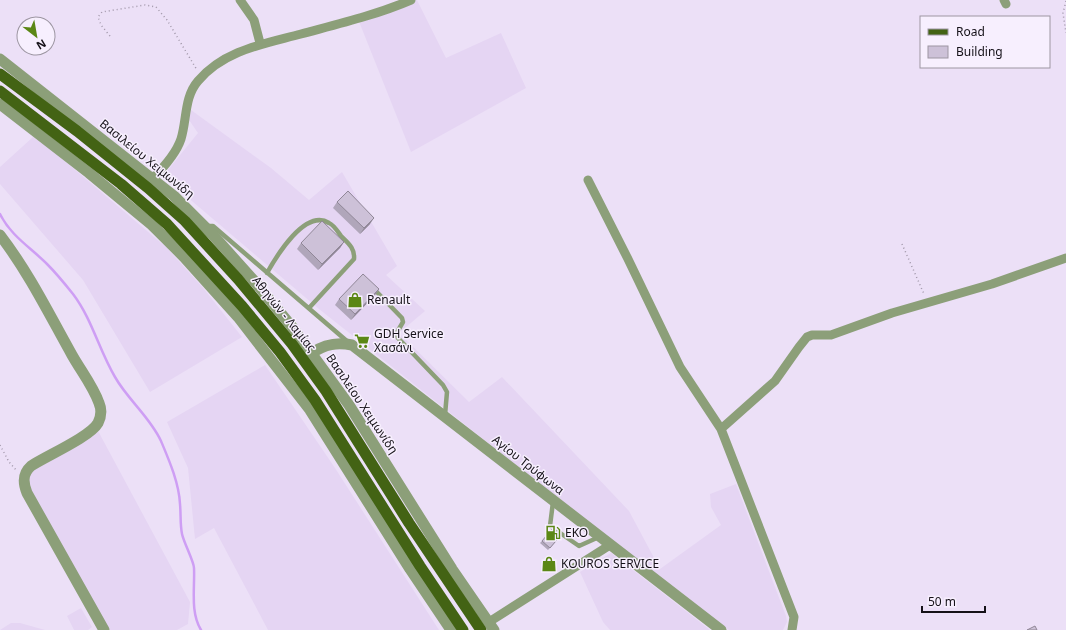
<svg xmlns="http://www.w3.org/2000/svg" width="1066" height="630" font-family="'Noto Sans',sans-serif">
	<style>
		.built { fill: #e5d5f3 }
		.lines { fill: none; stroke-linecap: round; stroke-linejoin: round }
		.stream { stroke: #ce9ef4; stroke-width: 2.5 }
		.path { stroke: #a197a9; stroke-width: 1.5; stroke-dasharray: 1 3; stroke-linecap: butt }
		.service { stroke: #8c9f79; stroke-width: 4.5 }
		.minor { stroke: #8c9f79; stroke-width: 9 }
		.tertiary { stroke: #8c9f79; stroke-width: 11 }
		.primary { stroke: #436314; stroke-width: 11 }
		.wall { fill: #b0a6ba }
		.shaded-wall { fill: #908797 }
		.building { fill: #cdc1d8; stroke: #908797 }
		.labels { text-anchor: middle; stroke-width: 3; stroke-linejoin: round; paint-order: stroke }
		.street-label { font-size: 12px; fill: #151118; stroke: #f7effe }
		.poi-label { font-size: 12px; fill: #151118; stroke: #f7effe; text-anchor: start }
	</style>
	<rect width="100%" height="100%" fill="#ece0f7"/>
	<!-- built -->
	<path class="built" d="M417 0 446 58 501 33 526 88 411 152 358 19Z
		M191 110 271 168 309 200 342 172 397 266 386 275 425 311 399 333 469 402 502 377 629 511 660 569 721 525 711 507 710 494 736 484 786 616 787 622 783 630H729L593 526 319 309 166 179 163 176 198 133 189 120Z
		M33 137 53 151 167 248 204 289 242 337 150 392 83 280 0 184V167Z
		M265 365 335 468 439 630H268L214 528 195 539 188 468 167 422Z
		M97 429 190 602 188 624 177 630H105L30 491 28 481 29 473Z
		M611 553 682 608 710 630H610L603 622 580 572Z
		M81 608 92 627 88 630H74L67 616Z
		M11 623H20L45 630H0Z"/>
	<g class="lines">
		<!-- stream -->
		<path class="stream" d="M0 214C11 236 30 247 47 264 56 273 65 284 73 294 92 319 99 350 115 377 128 400 150 417 161 441 169 460 179 483 180 504 181 515 180 524 182 534 184 543 194 562 194 568 195 588 190 612 201 630"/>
		<!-- path -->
		<path class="path" d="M1066 1 1063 13 1066 33
			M110 36 101 25 98 17 102 12 145 5 156 7 167 20 197 70
			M902 244 924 294
			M0 445 9 462 16 470"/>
		<!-- service -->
		<path class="service" d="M206 226H213L348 342
			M267 273C276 257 305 208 329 223 334 225 338 232 341 236 348 243 355 248 354 259L309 308
			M373 288 402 318 403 322 396 334 398 338 443 385 447 392 445 415
			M553 502 550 526 579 546 599 537"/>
		<!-- minor -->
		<path class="minor" d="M240 0 254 20 260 43
			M1004 0 1006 4
			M153 178C164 167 176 154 181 139 187 120 184 97 198 81 224 50 264 44 301 34 338 24 376 15 411 0
			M588 180 628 259 680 367 721 429 794 617 792 630
			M721 429 775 381 799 347 807 337 812 335H831L892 313 992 284 1066 258
			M489 622 610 545"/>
		<!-- tertiary -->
		<path class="tertiary" d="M0 59 174 196 213 235 256 283 293 328 349 405 452 569 494 630
			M0 104 89 173 152 225 184 257 238 317 310 410 410 569 451 630
			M0 235C29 273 49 314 72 355 81 371 93 386 99 403 102 410 101 417 98 423 90 437 46 456 31 466 22 474 23 483 27 493L104 630
			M312 353C325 344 337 342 352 345L721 630"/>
		<!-- primary -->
		<path class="primary" d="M0 74 77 131 148 188 185 221 238 279 292 344 326 391 409 523 481 630
			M0 91 121 184 167 224 242 306 280 352 315 400 420 566 463 630"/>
	</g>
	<!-- wall -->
	<path class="wall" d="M337 202 370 224 360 234 333 208Z
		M344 242 340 248 318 270 297 249 301 243Z
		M379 289 375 295 351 320 335 305 339 299Z
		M560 537 548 550 540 543 542 541Z"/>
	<!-- shaded-wall -->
	<path class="shaded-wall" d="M374 218 370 224 360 234 364 228Z
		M344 242 340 248 318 270 322 264Z
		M379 289 375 295 351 320 355 314Z"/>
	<!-- building -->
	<path class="building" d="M348 191 374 218 364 228 337 202Z
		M322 221 344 242 322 264 301 243Z
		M363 274 379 289 355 314 339 299Z
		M552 529 561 535 550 548 542 541Z
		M1035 626 1037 630H1027Z"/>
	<!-- icons -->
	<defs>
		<g id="shop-bare" transform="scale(1.2)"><path d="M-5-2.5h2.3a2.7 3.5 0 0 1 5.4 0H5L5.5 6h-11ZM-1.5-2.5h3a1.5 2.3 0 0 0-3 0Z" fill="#5b8715" stroke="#f7effe" stroke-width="2.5" paint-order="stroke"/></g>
		<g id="supermarket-bare" transform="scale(1.2)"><path d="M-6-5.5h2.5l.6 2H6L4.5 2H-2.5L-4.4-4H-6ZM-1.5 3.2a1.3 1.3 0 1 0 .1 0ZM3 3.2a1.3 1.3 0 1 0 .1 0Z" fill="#5b8715" stroke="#f7effe" stroke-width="2.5" paint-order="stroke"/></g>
		<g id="fuel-bare" transform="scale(1.2)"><path d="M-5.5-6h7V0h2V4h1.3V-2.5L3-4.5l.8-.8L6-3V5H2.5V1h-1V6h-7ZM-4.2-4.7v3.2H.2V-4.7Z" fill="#5b8715" stroke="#f7effe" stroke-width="2.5" paint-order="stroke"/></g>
	</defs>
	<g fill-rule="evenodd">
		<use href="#shop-bare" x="355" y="300"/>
		<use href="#supermarket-bare" x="362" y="341"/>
		<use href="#fuel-bare" x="553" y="533"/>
		<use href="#shop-bare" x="549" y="564"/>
	</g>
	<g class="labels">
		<!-- street labels -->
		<g class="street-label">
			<text transform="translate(147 159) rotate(39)" y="4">Βασιλείου Χειμωνίδη</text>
			<text transform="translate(284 314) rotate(51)" y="4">Αθηνών - Λαμίας</text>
			<text transform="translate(362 404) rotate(56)" y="4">Βασιλείου Χειμωνίδη</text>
			<text transform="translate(528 465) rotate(38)" y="4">Αγίου Τρύφωνα</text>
		</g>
		<!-- poi labels -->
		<g class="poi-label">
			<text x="367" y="304">Renault</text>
			<text x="374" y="338">GDH Service<tspan x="374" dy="14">Χασάνι</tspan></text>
			<text x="565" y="537">EKO</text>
			<text x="561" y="568">KOUROS SERVICE</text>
		</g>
	</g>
	<!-- legend -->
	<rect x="920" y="16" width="130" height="52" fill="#f7effe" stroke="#9d96a2"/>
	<rect x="928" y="29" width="20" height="6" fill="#436314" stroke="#9d96a2"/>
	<text x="956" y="36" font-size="12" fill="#151118">Road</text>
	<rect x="928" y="46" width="20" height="12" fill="#cdc1d8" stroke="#9d96a2"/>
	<text x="956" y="56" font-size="12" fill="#151118">Building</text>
	<!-- north arrow -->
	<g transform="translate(36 36) rotate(149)"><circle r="19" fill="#f7effe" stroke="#9d96a2"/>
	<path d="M0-3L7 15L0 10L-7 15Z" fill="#5b8715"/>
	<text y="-6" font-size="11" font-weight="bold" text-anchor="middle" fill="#151118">N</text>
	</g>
	<!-- scale -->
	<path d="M922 606v6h63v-6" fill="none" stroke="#151118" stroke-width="2"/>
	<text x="928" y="606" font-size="12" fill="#151118" stroke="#f7effe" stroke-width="3" paint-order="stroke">50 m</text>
</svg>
